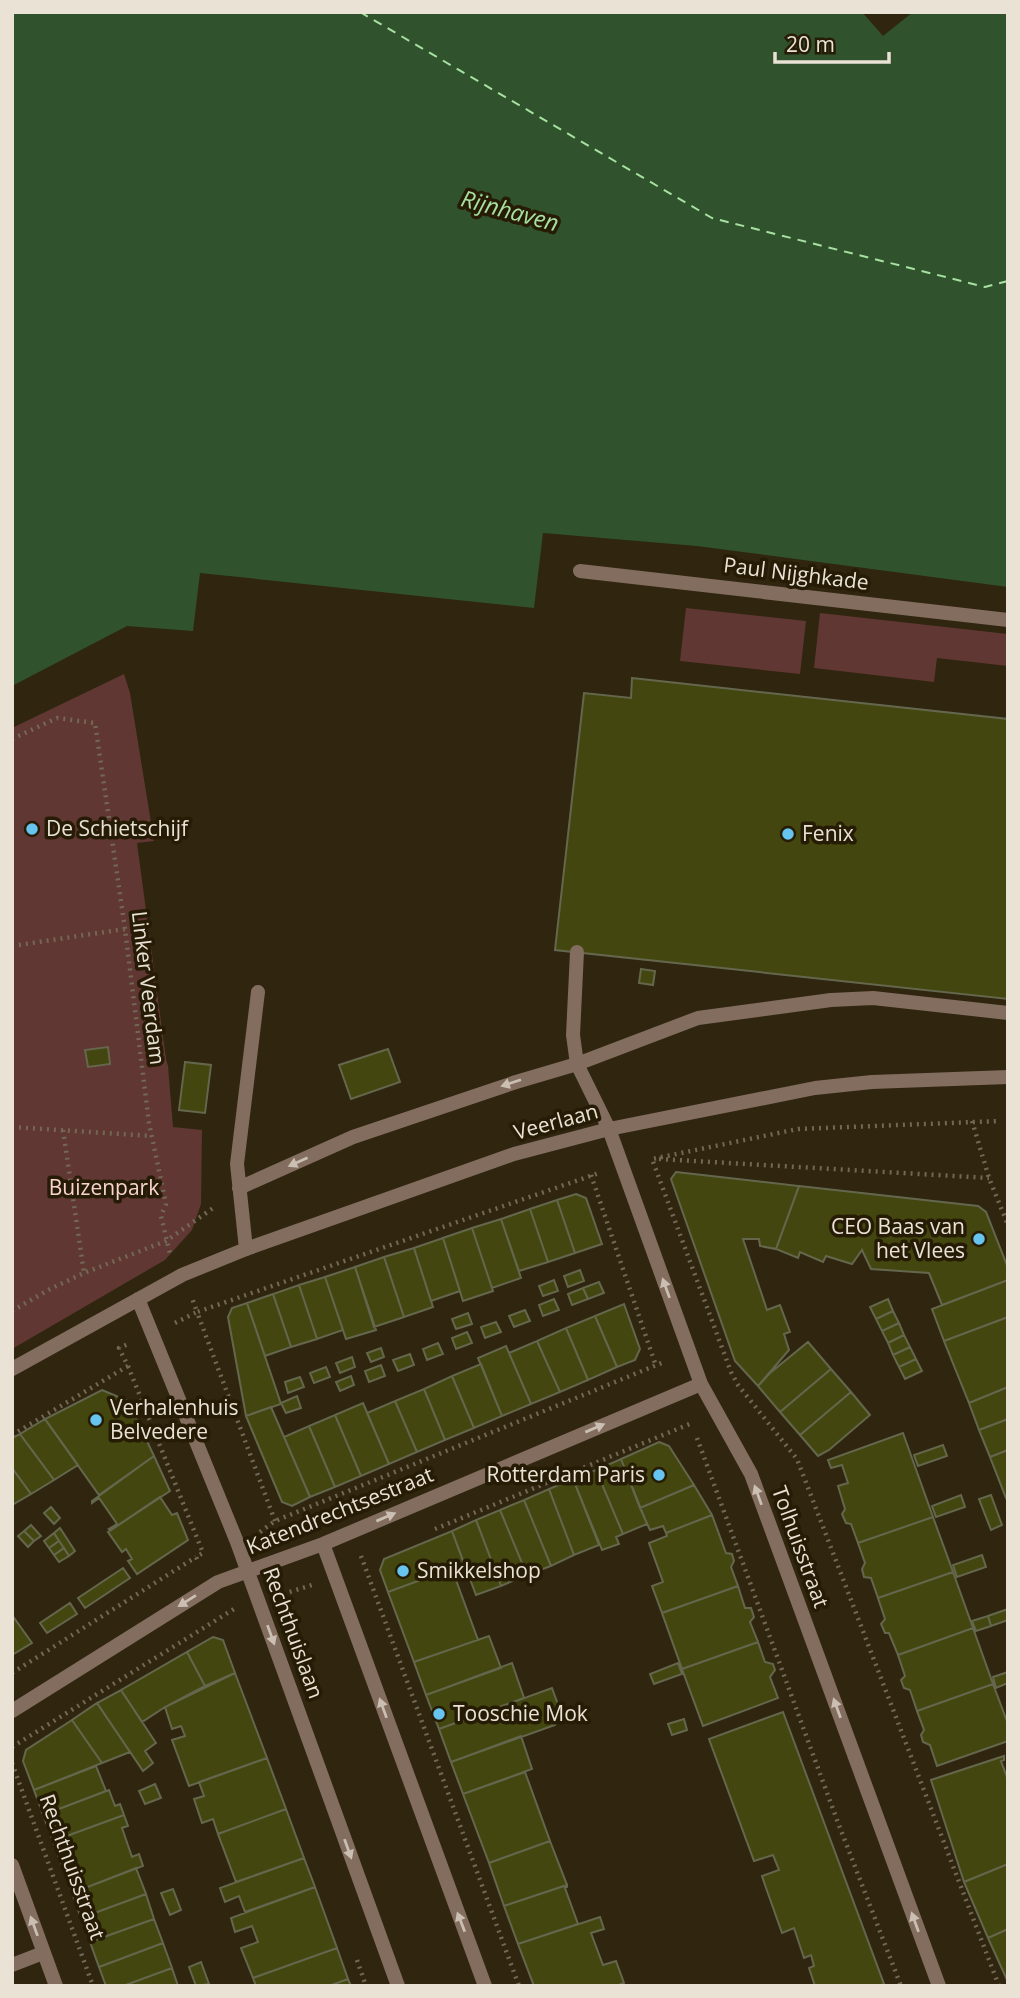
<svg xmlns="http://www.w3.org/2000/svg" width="1020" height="1998" font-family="'Open Sans',sans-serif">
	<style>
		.green { fill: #603733 }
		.water { fill: #30532d }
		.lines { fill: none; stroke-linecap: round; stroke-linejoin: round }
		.ferry { stroke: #a7e1a1; stroke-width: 2; stroke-dasharray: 9 7; stroke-linecap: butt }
		.building { fill: #43470f; stroke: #64674d; stroke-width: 2 }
		.path { stroke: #726855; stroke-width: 4.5; stroke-dasharray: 2 5; stroke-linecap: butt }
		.lane { stroke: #826d5f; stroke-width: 14 }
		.street { stroke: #826d5f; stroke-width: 14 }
		.oneway { fill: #cabfb2 }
		.poi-dot { fill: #66c4ef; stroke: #261b05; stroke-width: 2.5 }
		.labels { text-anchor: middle; stroke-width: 7; stroke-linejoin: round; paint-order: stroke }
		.street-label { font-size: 21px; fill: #e9e2d5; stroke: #261b05 }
		.poi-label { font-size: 21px; fill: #e9e2d5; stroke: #261b05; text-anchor: start }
		.park-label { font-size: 21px; fill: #f8d3cf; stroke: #261b05 }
		.water-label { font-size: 23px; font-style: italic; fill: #a7e1a1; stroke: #261b05 }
	</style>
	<rect width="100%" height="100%" fill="#30250f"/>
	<!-- green -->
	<path class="green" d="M686 608 806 621 800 674 680 661Z
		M820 613 1008 634V666L937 658 934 682 814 668Z
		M124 674 130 693 154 841 137 843 166 1059 168 1066 173 1127 202 1130 201 1204 192 1230 165 1260 12 1349V728Z"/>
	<!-- water -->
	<path class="water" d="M12 12H862L883 36 913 12H1008V587L697 546 543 533 534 608 200 573 193 631 127 626 12 686Z"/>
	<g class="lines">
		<!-- ferry -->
		<path class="ferry" d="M360 12 712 218 985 287 1008 281"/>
	</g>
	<!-- building -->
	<path class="building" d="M632 678 1008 719V999L555 950 584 693 631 698Z
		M641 969 655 971 653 985 639 983Z
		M108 1047 110 1064 88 1067 85 1050Z
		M388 1049 400 1082 351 1099 339 1065Z
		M185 1062 211 1065 205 1113 179 1110Z
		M676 1172 799 1186 776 1249 760 1246 759 1239H743L767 1310 780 1305 790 1332 784 1334 789 1350 758 1386 735 1361 671 1179Z
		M799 1186 978 1206 986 1212 1008 1268V1280L942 1305 929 1273 871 1269 862 1250 852 1264 826 1256 823 1262 800 1252 798 1258 776 1249Z
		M576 1194 586 1198 602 1244 575 1253 557 1200Z
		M557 1200 575 1253 548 1262 530 1209Z
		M530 1209 548 1262 519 1271 501 1219Z
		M501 1219 521 1278 492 1288 472 1228Z
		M472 1228 493 1291 463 1301 443 1238Z
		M443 1238 460 1291 431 1301 414 1248Z
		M414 1248 433 1307 404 1317 384 1257Z
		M384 1257 404 1317 374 1327 355 1267Z
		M355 1267 376 1330 346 1339 325 1277Z
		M580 1270 584 1281 568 1287 564 1276Z
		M325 1277 343 1330 317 1339 299 1285Z
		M554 1280 558 1291 543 1296 539 1286Z
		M1008 1280V1317L944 1341 932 1309Z
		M599 1282 604 1293 588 1299 583 1288Z
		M299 1285 317 1339 291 1347 273 1294Z
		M583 1288 588 1299 572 1305 568 1294Z
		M273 1294 291 1347 265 1356 247 1303Z
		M554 1299 559 1310 543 1316 539 1305Z
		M888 1299 893 1311 876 1319 870 1307Z
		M247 1303 281 1404 246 1416 228 1317 232 1308Z
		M624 1304 640 1349 635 1360 617 1367 595 1316Z
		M525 1310 530 1321 514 1327 509 1316Z
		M893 1311 899 1323 882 1331 876 1319Z
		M468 1313 472 1324 456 1329 452 1319Z
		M595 1316 617 1367 588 1380 566 1328Z
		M1008 1317V1387L969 1403 944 1341Z
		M496 1322 501 1332 485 1338 481 1327Z
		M899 1323 904 1335 888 1343 882 1331Z
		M566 1328 588 1380 560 1392 537 1341Z
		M467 1332 472 1343 456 1349 452 1338Z
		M904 1335 910 1347 893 1355 888 1343Z
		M537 1341 560 1392 531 1404 509 1353Z
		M808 1342 831 1369 780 1412 758 1386 770 1373Z
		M438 1343 443 1354 427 1360 423 1349Z
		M506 1346 531 1404 502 1416 478 1358Z
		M910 1347 916 1359 899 1367 893 1355Z
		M381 1348 384 1357 371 1362 367 1353Z
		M410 1354 414 1365 398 1371 393 1360Z
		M352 1357 355 1367 340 1373 336 1363Z
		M916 1359 922 1371 905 1379 899 1367Z
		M481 1364 502 1416 474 1428 452 1376Z
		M381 1365 385 1376 369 1382 365 1371Z
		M326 1367 330 1377 314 1383 310 1373Z
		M831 1369 851 1392 800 1435 780 1412Z
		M351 1376 354 1385 340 1391 336 1382Z
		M452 1376 474 1428 445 1440 424 1389Z
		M300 1377 304 1387 288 1393 285 1382Z
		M1008 1387V1419L979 1430 969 1403Z
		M424 1389 445 1440 417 1452 395 1401Z
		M102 1390 128 1401 154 1456 99 1495 45 1419Z
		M851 1392 870 1415 829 1450 818 1456 800 1435Z
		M297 1396 301 1408 286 1413 281 1403Z
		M395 1401 417 1452 389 1464 367 1413Z
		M363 1403 389 1464 361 1476 335 1415Z
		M271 1407 310 1497 292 1506 282 1502 246 1416Z
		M335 1415 361 1476 335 1487 309 1426Z
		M45 1419 78 1465 54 1480 20 1434Z
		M1008 1419V1450L990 1457 979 1430Z
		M309 1426 335 1487 310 1497 284 1437Z
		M903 1433 933 1517 858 1543 851 1524 846 1523 842 1514 845 1509 838 1486 848 1483 842 1465 831 1468 828 1460Z
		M20 1434 54 1480 31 1494 12 1468V1438Z
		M659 1442 669 1446 694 1485 640 1508 621 1459Z
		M943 1445 947 1456 918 1466 914 1455Z
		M1008 1450V1497L1006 1498 990 1457Z
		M154 1456 170 1491 111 1530 109 1529 117 1524 99 1498 92 1503V1501Z
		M621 1459 647 1524 623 1534 596 1470Z
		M12 1468 31 1494 12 1505Z
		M596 1470 623 1534 616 1537 619 1544 602 1550 573 1479Z
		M573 1479 599 1545 574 1555 549 1489Z
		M694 1485 712 1515 666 1533 663 1526 650 1530 640 1508Z
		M549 1489 574 1555 551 1566 524 1500Z
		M961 1495 965 1507 936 1517 932 1506Z
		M991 1495 1002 1525 991 1530 979 1499Z
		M160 1497 172 1515 177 1513 188 1540 137 1574 128 1561 132 1559 126 1549 122 1552 108 1532Z
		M524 1500 551 1566 527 1575 500 1510Z
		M51 1507 60 1518 54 1524 44 1513Z
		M500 1510 527 1575 501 1586 476 1520Z
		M712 1515 726 1553 732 1554 734 1561 731 1567 738 1586 662 1613 652 1586 663 1582 649 1543 667 1536 666 1533Z
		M933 1517 953 1572 878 1598 871 1578 864 1577 862 1569 865 1563 858 1543Z
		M476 1520 501 1586 476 1595 452 1531Z
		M31 1525 41 1536 34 1541 24 1531Z
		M60 1528 75 1551 69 1556 54 1533Z
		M24 1531 34 1541 28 1547 18 1536Z
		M452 1531 464 1564 388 1592 380 1570 384 1559Z
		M54 1533 59 1541 49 1548 44 1541Z
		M59 1541 64 1548 54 1555 49 1548Z
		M64 1548 69 1556 59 1562 54 1555Z
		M982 1555 986 1567 957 1577 953 1565Z
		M464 1564 468 1575 456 1580 478 1640 414 1662 388 1592Z
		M123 1568 130 1578 85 1608 78 1598Z
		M953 1572 973 1628 898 1655 889 1633H885L881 1624 885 1619 878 1598Z
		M738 1586 745 1608H751L754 1617 750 1622 758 1642 682 1669 662 1613Z
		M70 1603 77 1614 47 1633 40 1623Z
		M1008 1609V1620L991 1626 988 1616Z
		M12 1615 32 1643 12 1655Z
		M988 1616 991 1626 976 1631 972 1621Z
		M973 1628 993 1684 917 1711 910 1690 904 1688 901 1680 905 1676 898 1655Z
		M489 1636 501 1668 426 1695 414 1662Z
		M213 1637 223 1640 235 1673 205 1686 187 1652Z
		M758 1642 765 1662 773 1664 775 1670 770 1677 778 1698 703 1726 682 1669Z
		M187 1652 205 1686 165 1707 142 1722 121 1690Z
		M512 1663 524 1698 439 1729 426 1695Z
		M678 1663 682 1674 654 1684 650 1674Z
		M1008 1672V1683L996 1688 993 1677Z
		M235 1673 267 1758 189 1786 172 1740 185 1736 181 1726 172 1729 165 1707Z
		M993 1684 1008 1724V1741L937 1766 930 1745 923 1742 921 1735 924 1730 917 1711Z
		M552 1688 561 1713 555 1725 451 1762 439 1729Z
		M121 1690 156 1743 145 1751 153 1763 143 1771 97 1703Z
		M97 1703 130 1752 102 1763 72 1720Z
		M783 1712 884 1984 879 1986H815L809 1968 814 1966 811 1955 804 1958 794 1928 782 1933 765 1885 762 1876 779 1870 773 1855 754 1861 709 1739Z
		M684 1719 687 1730 672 1735 668 1724Z
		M72 1720 102 1763 34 1790 23 1761 26 1750Z
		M521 1736 532 1769 463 1794 451 1762Z
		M1004 1756V1760L1001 1761 1008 1780V1864L964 1882 931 1780Z
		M267 1758 286 1809 218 1834 213 1819 202 1823 194 1799 204 1796 199 1782Z
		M96 1766 106 1791 43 1815 34 1790Z
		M525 1772 550 1841 489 1863 463 1794Z
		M155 1784 161 1798 145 1804 139 1791Z
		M109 1790 115 1806 120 1804 124 1815 53 1841 43 1815Z
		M286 1809 304 1858 236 1882 218 1834Z
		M124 1815 128 1826 122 1828 132 1857 139 1854 143 1866 72 1893 53 1841Z
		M550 1841 567 1885 504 1906 489 1863Z
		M304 1858 315 1887 245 1912 239 1896 225 1902 220 1888Z
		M1008 1864V1929L988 1938 964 1882Z
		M136 1868 146 1894 81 1918 72 1893Z
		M567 1885V1887L565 1888 578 1924 518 1944 504 1906Z
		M315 1887 337 1948 253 1978 241 1948 258 1942 252 1926 235 1932 231 1918Z
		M173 1889 181 1910 170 1915 161 1893Z
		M146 1894 154 1919 90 1942 81 1918Z
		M600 1917 604 1929 591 1933 603 1965 616 1961 624 1983 616 1986H534L518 1944Z
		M154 1919 163 1943 99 1967 90 1942Z
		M1008 1929V1982L988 1938Z
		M163 1943 172 1968 123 1986H106L99 1967Z
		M337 1948 348 1979 329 1986H256L253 1978Z
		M201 1962 209 1984 196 1986 189 1967Z
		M172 1968 178 1986H123Z
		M348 1979 351 1986H329Z"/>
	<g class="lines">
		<!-- path -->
		<path class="path" d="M12 739 57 718 95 723 125 929 149 1123 166 1204 161 1216 170 1254
			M12 946 125 929
			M972 1121 989 1178 1008 1225
			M12 1127 152 1136
			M63 1130 84 1273 166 1241 216 1206
			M659 1159 989 1178
			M591 1175 656 1366
			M12 1311 50 1289 84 1273
			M175 1323 197 1312 192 1298
			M128 1366 203 1553 196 1557 199 1563
			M12 1435 128 1366 119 1348 128 1344
			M697 1438 837 1820 901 1986
			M275 1521 197 1312 599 1173
			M435 1529 692 1423
			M260 1532 275 1521 664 1362
			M361 1556 519 1986
			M283 1594 312 1585
			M12 1673 196 1557
			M12 1747 234 1609
			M12 1763 93 1986
			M357 1960 366 1986
			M999 1986 797 1459 738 1385 731 1372 652 1159 798 1129 1000 1121"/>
		<!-- lane -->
		<path class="lane" d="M577 952 573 1035 577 1064 609 1129
			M239 1188 353 1137 516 1082 577 1064 698 1018 831 1000 873 998 1008 1013
			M246 1249 237 1164 258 992
			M12 1965 43 1953"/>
		<!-- street -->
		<path class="street" d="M580 571 1008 620
			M609 1129 701 1384 751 1474 939 1986
			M138 1299 237 1542 398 1986
			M12 1369 182 1275 246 1249 514 1154 609 1129 815 1088 872 1082 1008 1077
			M323 1544 485 1986
			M12 1711 218 1582 323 1544 701 1384
			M12 1865 56 1986"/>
	</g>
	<!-- one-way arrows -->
	<defs><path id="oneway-solid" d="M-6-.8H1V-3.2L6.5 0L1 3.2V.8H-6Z" transform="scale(1.75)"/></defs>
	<g class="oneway">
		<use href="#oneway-solid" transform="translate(511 1083) rotate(162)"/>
		<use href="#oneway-solid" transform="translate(298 1162) rotate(156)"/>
		<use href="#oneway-solid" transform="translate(666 1288) rotate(-110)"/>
		<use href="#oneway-solid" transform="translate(595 1428) rotate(-23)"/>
		<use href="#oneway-solid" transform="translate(758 1495) rotate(-110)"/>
		<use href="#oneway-solid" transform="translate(386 1517) rotate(-23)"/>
		<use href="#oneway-solid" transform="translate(187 1601) rotate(148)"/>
		<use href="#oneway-solid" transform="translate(271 1635) rotate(70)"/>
		<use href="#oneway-solid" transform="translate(383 1708) rotate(-110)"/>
		<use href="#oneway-solid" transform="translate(837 1708) rotate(-110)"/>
		<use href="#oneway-solid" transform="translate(348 1849) rotate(70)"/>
		<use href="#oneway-solid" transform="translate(461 1922) rotate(-111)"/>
		<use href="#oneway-solid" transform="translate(915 1922) rotate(-110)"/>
		<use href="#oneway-solid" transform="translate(34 1926) rotate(-110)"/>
	</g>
	<!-- markers -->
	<g class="poi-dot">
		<circle cx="32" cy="829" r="7"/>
		<circle cx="788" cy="834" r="7"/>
		<circle cx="979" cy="1239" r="7"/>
		<circle cx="96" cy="1420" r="7"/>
		<circle cx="659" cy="1475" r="7"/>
		<circle cx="403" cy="1571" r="7"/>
		<circle cx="439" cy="1714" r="7"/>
	</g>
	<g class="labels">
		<!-- street labels -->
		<g class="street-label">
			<text transform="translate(796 574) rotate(7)" y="7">Paul Nijghkade</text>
			<text transform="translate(148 988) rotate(83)" y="7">Linker Veerdam</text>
			<text transform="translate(556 1122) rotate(-15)" y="7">Veerlaan</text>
			<text transform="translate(340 1511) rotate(-22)" y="7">Katendrechtsestraat</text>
			<text transform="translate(800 1547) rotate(70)" y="7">Tolhuisstraat</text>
			<text transform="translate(293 1633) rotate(70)" y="7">Rechthuislaan</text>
			<text transform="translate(72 1867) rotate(70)" y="7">Rechthuisstraat</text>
		</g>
		<!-- poi labels -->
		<g class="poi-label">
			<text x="46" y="836">De Schietschijf</text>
			<text x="802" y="841">Fenix</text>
			<text x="965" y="1234" text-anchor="end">CEO Baas van<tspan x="965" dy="24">het Vlees</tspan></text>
			<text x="110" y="1415">Verhalenhuis<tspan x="110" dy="24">Belvedere</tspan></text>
			<text x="645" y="1482" text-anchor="end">Rotterdam Paris</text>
			<text x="417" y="1578">Smikkelshop</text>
			<text x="453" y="1721">Tooschie Mok</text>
		</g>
		<!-- park labels -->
		<g class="park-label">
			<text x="104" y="1195">Buizenpark</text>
		</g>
		<!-- water labels -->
		<g class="water-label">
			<text transform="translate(510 211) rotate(15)" y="8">Rijnhaven</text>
		</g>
	</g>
	<!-- border -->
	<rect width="1020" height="1998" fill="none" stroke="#e9e2d5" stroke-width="28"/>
	<!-- scale -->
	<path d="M775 52v10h114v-10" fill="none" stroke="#e9e2d5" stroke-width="3.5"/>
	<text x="786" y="52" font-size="21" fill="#e9e2d5" stroke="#261b05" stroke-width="5" paint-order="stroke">20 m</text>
</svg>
